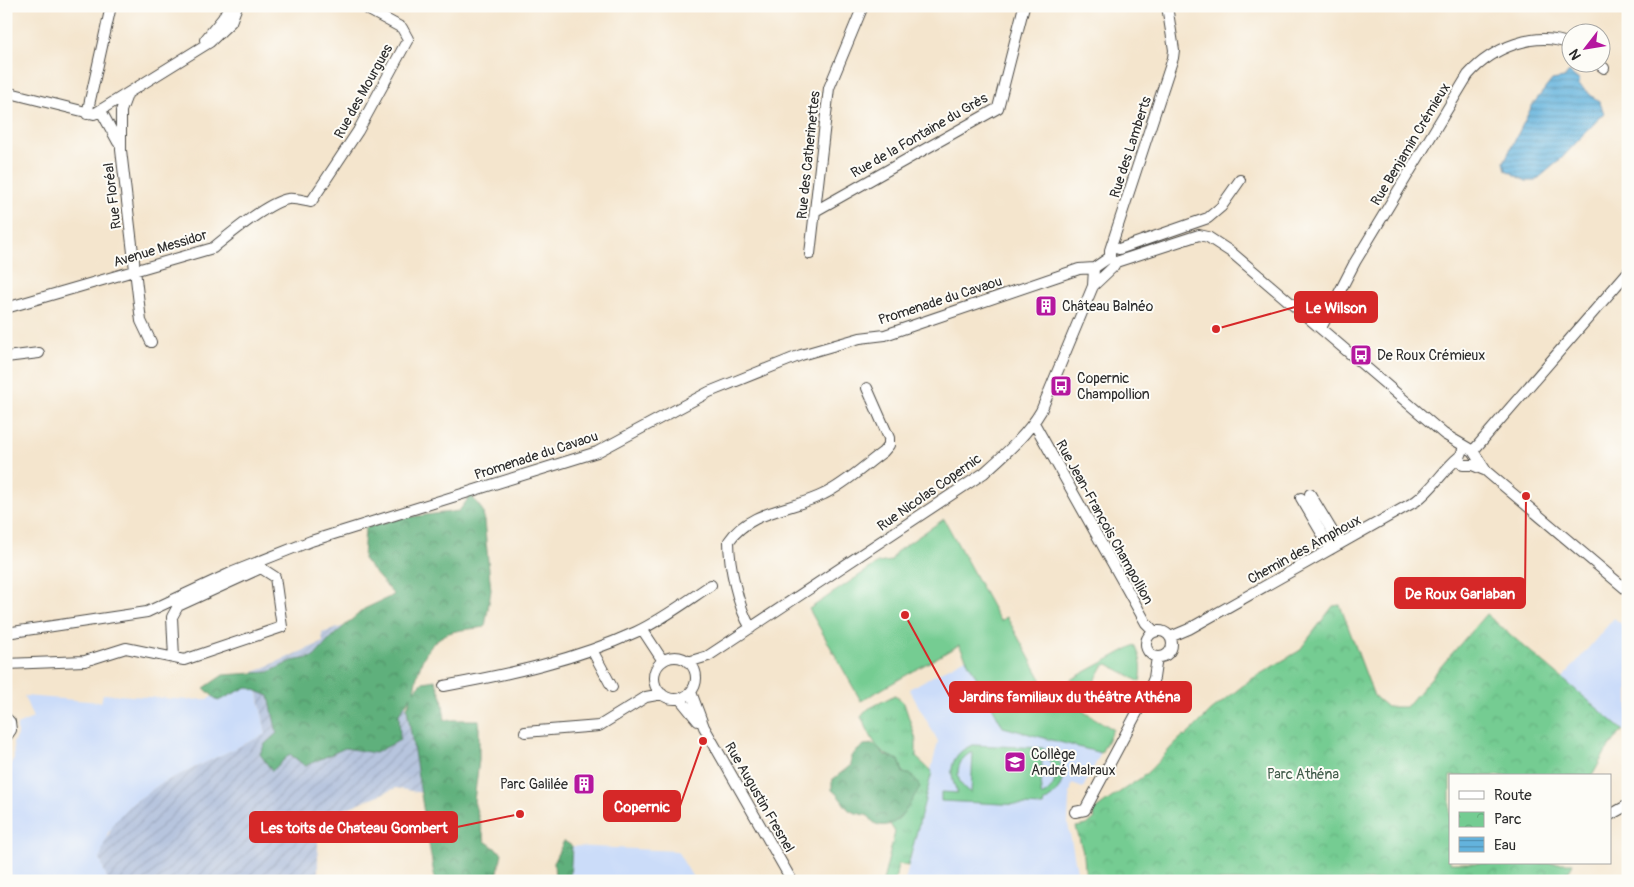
<svg xmlns="http://www.w3.org/2000/svg" width="1634" height="887" font-family="Pangolin,sans-serif">
	<style>
		.built { fill: #cbdcf9 }
		.industrial { fill: url(#industrial-furrows) }
		.grass { fill: url(#grass-tufts); stroke: #507c5e }
		.forest { fill: url(#forest-crowns); stroke: #456e54 }
		.park { fill: url(#park-crowns); stroke: #507c5e }
		.garden { fill: #74cc92; stroke: #507c5e; fill-rule: evenodd }
		.water { fill: url(#water-rules); stroke: #476f84 }
		.lines { fill: none; stroke-linecap: round; stroke-linejoin: round }
		.minor-casing { stroke: #494743; stroke-width: 12 }
		.minor { stroke: #fff; stroke-width: 10 }
		.labels { text-anchor: middle; stroke-width: 4; stroke-linejoin: round; paint-order: stroke }
		.street-label { font-size: 14px; fill: #2b2b2b; stroke: #fdfcf7 }
		.poi-label { font-size: 14px; fill: #2b2b2b; stroke: #fdfcf7; text-anchor: start }
		.park-label { font-size: 14px; fill: #415b4a; stroke: #fdfcf7 }
		.leader { fill: none; stroke: #d62828; stroke-width: 2 }
		.callout-dot { fill: #d62828; stroke: #fdfcf7; stroke-width: 2 }
		.callout { fill: #d62828; stroke: #d62828; stroke-width: 2 }
		.callout-label { font-size: 15px; text-anchor: middle; font-weight: bold; fill: #fff }
	</style>
	<defs>
		<pattern id="industrial-furrows" width="10" height="10" patternUnits="userSpaceOnUse" patternTransform="scale(1.25)"><rect width="10" height="10" fill="#b7c5de"/><path d="M-1 1l2-2M0 10L10 0M9 11l2-2" fill="none" stroke="#9ea9bf"/></pattern>
		<pattern id="grass-tufts" width="24" height="20" patternUnits="userSpaceOnUse" patternTransform="scale(1.25)"><rect width="24" height="20" fill="#74cc92"/><path d="M3 7l-1-3M5 7V3M7 7l1-3M15 17l-1-3M17 17v-4M19 17l1-3" fill="none" stroke="#65af7e"/></pattern>
		<pattern id="forest-crowns" width="20" height="18" patternUnits="userSpaceOnUse" patternTransform="scale(1.25)"><rect width="20" height="18" fill="#5fb07c"/><path d="M2 6a3 3 0 1 1 6 0M12 15a3 3 0 1 1 6 0" fill="none" stroke="#4f8f66"/></pattern>
		<pattern id="park-crowns" width="20" height="18" patternUnits="userSpaceOnUse" patternTransform="scale(1.25)"><rect width="20" height="18" fill="#74cc92"/><path d="M2 6a3 3 0 1 1 6 0M12 15a3 3 0 1 1 6 0" fill="none" stroke="#65af7e"/></pattern>
		<pattern id="water-rules" width="6" height="5" patternUnits="userSpaceOnUse" patternTransform="scale(1.25)"><rect width="6" height="5" fill="#63b3dd"/><path d="M0 2.5h6" fill="none" stroke="#5292b3"/></pattern>
	</defs>
	<rect width="100%" height="100%" fill="#fdfcf7"/>
	<filter id="ink" filterUnits="userSpaceOnUse"><feTurbulence type="fractalNoise" baseFrequency=".02" numOctaves="2"/><feDisplacementMap in="SourceGraphic" scale="10" xChannelSelector="R" yChannelSelector="G"/><feConvolveMatrix kernelMatrix="1 2 1 2 8 2 1 2 1" color-interpolation-filters="sRGB"/></filter>
	<filter id="wash" filterUnits="userSpaceOnUse"><feTurbulence type="fractalNoise" baseFrequency=".0096" numOctaves="4" result="noise"/><feDisplacementMap in="SourceGraphic" scale="20" xChannelSelector="R" yChannelSelector="G"/><feGaussianBlur stdDeviation="1.12" result="paint"/><feColorMatrix in="noise" values="0 0 0 0 0 0 0 0 0 0 0 0 0 0 0 0 0 1.4 0 .05"/><feComposite in="paint" operator="in"/></filter>
	<g filter="url(#wash)">
		<rect width="100%" height="100%" fill="#f4e5cd"/>
		<!-- built -->
		<path class="built" d="M1614 618 1628 629V734L1562 679Z
			M966 658 1004 727 1101 753 1083 788 1072 784 1069 799 1068 824 1079 881H905L938 741 909 689Z
			M255 679 266 734 160 784 128 807 108 833 100 859 108 881H12L6 852V771L14 758 13 743 17 735V725L33 718 24 696 101 702 103 694 189 700 207 699Z
			M572 846 677 851 695 881H570Z"/>
		<!-- industrial -->
		<path class="industrial" d="M389 612 422 793 396 788 318 820V881H108L100 859 104 844 115 821 128 807 160 784 266 734 254 672 323 642 322 633Z"/>
		<!-- grass -->
		<path class="grass" d="M895 695 904 703 916 740V757L932 772 908 866 898 864 895 881H883L895 832 890 824 899 819 912 799 899 760C874 752 873 738 861 717L868 709Z"/>
		<!-- forest -->
		<path class="forest" d="M471 495 483 511 491 590 485 627C474 629 460 629 449 633 425 642 418 668 414 691L423 682 435 680 442 697 445 720H479V760L474 801 485 841 502 853 496 881H435L407 708 411 696 399 714 400 740 375 753 345 748 305 766 290 754 272 771 260 754 265 744 277 733 269 696 247 687 218 701 204 688 223 675 269 672 292 661 314 657 333 636 364 609 394 595 363 559 365 528 401 518 459 511Z
			M874 744 885 755 899 760 903 773 912 775 920 787C911 800 898 833 876 824 873 823 871 818 868 816 861 813 852 814 847 808 841 800 840 797 832 790V780L851 765V756L864 745Z
			M564 841 572 846 570 881H555L554 861Z"/>
		<!-- park -->
		<path class="park" d="M1340 605 1374 696 1387 707H1406L1486 614 1623 730 1606 751 1592 776H1450V863H1573L1564 881H1086L1084 856 1076 827 1087 825 1095 818 1092 812C1108 800 1124 789 1141 778 1154 768 1169 748 1183 736L1185 737 1210 712 1250 680 1299 651 1333 606Z"/>
		<!-- garden -->
		<path class="garden" d="M944 519 1000 621 1007 617 1048 692 1135 645C1141 658 1143 667 1140 682L1108 664 1103 666 1081 706 1084 712 1113 729 1101 753 1003 727 959 645 861 701 809 609 878 563 891 561 896 552Z
			M973 745 1043 748C1069 759 1069 789 1044 802L1043 806 941 801V792L958 793C947 773 950 753 973 745ZM972 752 973 753 971 793C953 783 954 761 972 752ZM1042 756C1061 764 1059 788 1041 796Z"/>
		<!-- water -->
		<path class="water" d="M1569 72 1580 81 1578 84 1600 103 1604 113 1560 160 1535 181H1526L1506 170 1504 162 1533 104 1552 80 1564 78Z"/>
	</g>
	<g filter="url(#ink)">
		<g class="lines">
			<!-- minor casing -->
			<g class="minor-casing">
				<path id="minor" d="M205 40 223 18 229 6
					M1596 62 1604 68
					M6 92 94 114 210 42 231 22 237 6
					M127 95 121 111V150L141 321 151 342
					M101 111 118 142
					M87 114 111 6
					M817 210 998 108 1024 6
					M1112 247 1119 249 1208 218 1221 207 1240 180
					M810 254 829 88 863 6
					M1110 257V250L1173 58 1174 50 1167 6
					M1093 286 1094 268 1110 257
					M6 308 213 248C229 235 268 202 288 199 295 198 304 201 311 202L358 131 408 39 402 28 369 10 367 6
					M1321 328 1355 262 1468 75C1492 48 1536 29 1572 45
					M6 357 39 353
					M1034 423 1146 623 1155 632
					M1473 451 1628 272
					M1462 452 1459 460 1463 465H1472L1484 470
					M1310 494 1340 544
					M1301 498 1331 549
					M751 628C738 608 729 565 729 541 750 510 793 510 824 494 845 484 864 466 883 452L889 445V438L867 388
					M642 629 663 661
					M1146 644a13 13 0 1 1 26 0a13 13 0 1 1-26 0Z
					M6 633 147 612 233 572 311 541 597 452 709 392 801 355 860 338 885 335 1079 269 1094 268
					M1170 637 1189 629 1416 501C1433 489 1443 470 1459 457
					M592 650 612 687
					M654 678a21 21 0 1 1 42 0a21 21 0 1 1-42 0Z
					M688 662 708 656 984 473C1005 454 1027 435 1041 411L1093 286 1113 267 1116 262 1199 235 1208 237 1231 252 1444 434 1473 451 1486 471 1628 591
					M6 664 85 661 126 648 184 660 282 627 275 577 261 568 178 606 172 617 174 658
					M444 686C510 674 575 660 636 632 662 620 687 601 711 585
					M691 692 704 727 792 881
					M680 699 698 721
					M6 718 10 722 11 730 6 737
					M525 732 599 726 646 697 662 694
					M1075 812 1085 810 1149 690 1154 678 1157 657
					M1610 815 1628 805"/>
			</g>
			<!-- minor -->
			<use href="#minor" class="minor"/>
		</g>
	</g>
	<!-- icons -->
	<defs>
		<g id="building-square" transform="scale(1.125)"><rect x="-9" y="-9" width="18" height="18" rx="4" fill="#b5179e" stroke="#fdfcf7"/><path d="M-4-6H4V6H1V3H-1V6H-4ZM-2.5-4.3h1.7v1.8h-1.7ZM.8-4.3h1.7v1.8H.8ZM-2.5-1h1.7V.8h-1.7ZM.8-1h1.7V.8H.8Z" fill="#fff"/></g>
		<g id="bus-square" transform="scale(1.125)"><rect x="-9" y="-9" width="18" height="18" rx="4" fill="#b5179e" stroke="#fdfcf7"/><path d="M-5-6H5V4H4V6H2V4H-2V6H-4V4H-5ZM-3.5-4V0h7V-4ZM-3.5 1.2v1.5H-2V1.2ZM2 1.2v1.5H3.5V1.2Z" fill="#fff"/></g>
		<g id="school-square" transform="scale(1.125)"><rect x="-9" y="-9" width="18" height="18" rx="4" fill="#b5179e" stroke="#fdfcf7"/><path d="M0-5L7-2L0 1L-7-2ZM-4 1L0 2.5L4 1V4Q0 6-4 4Z" fill="#fff"/></g>
	</defs>
	<g fill-rule="evenodd">
		<use href="#building-square" x="1046" y="306"/>
		<use href="#bus-square" x="1361" y="355"/>
		<use href="#bus-square" x="1061" y="386"/>
		<use href="#school-square" x="1015" y="762"/>
		<use href="#building-square" x="584" y="784"/>
	</g>
	<g class="labels">
		<!-- street labels -->
		<g class="street-label">
			<text transform="translate(363 91) rotate(-61)" y="5">Rue des Mourgues</text>
			<text transform="translate(919 135) rotate(-30)" y="5">Rue de la Fontaine du Grès</text>
			<text transform="translate(1410 144) rotate(-59)" y="5">Rue Benjamin Crémieux</text>
			<text transform="translate(1130 147) rotate(-72)" y="5">Rue des Lamberts</text>
			<text transform="translate(808 155) rotate(-84)" y="5">Rue des Catherinettes</text>
			<text transform="translate(112 196) rotate(-97)" y="5">Rue Floréal</text>
			<text transform="translate(160 248) rotate(-17)" y="5">Avenue Messidor</text>
			<text transform="translate(940 300) rotate(-18)" y="5">Promenade du Cavaou</text>
			<text transform="translate(536 455) rotate(-18)" y="5">Promenade du Cavaou</text>
			<text transform="translate(929 492) rotate(-35)" y="5">Rue Nicolas Copernic</text>
			<text transform="translate(1105 522) rotate(61)" y="5">Rue Jean-François Champollion</text>
			<text transform="translate(1304 549) rotate(-29)" y="5">Chemin des Amphoux</text>
			<text transform="translate(760 797) rotate(60)" y="5">Rue Augustin Fresnel</text>
		</g>
		<!-- poi labels -->
		<g class="poi-label">
			<text x="1062" y="311">Château Balnéo</text>
			<text x="1377" y="360">De Roux Crémieux</text>
			<text x="1077" y="383">Copernic<tspan x="1077" dy="16">Champollion</tspan></text>
			<text x="1031" y="759">Collège<tspan x="1031" dy="16">André Malraux</tspan></text>
			<text x="568" y="789" text-anchor="end">Parc Galilée</text>
		</g>
		<!-- park labels -->
		<g class="park-label">
			<text x="1303" y="779">Parc Athéna</text>
		</g>
	</g>
	<!-- callouts -->
	<path class="leader" d="M1216 329L1295 307M1526 496L1525 593M905 615L950 697M703 741L680 806M520 814L457 827"/>
	<g class="callout-dot">
		<circle cx="1216" cy="329" r="5"/>
		<circle cx="1526" cy="496" r="5"/>
		<circle cx="905" cy="615" r="5"/>
		<circle cx="703" cy="741" r="5"/>
		<circle cx="520" cy="814" r="5"/>
	</g>
	<g class="callout">
		<rect x="1295" y="292" width="82" height="30" rx="5"/>
		<rect x="1395" y="578" width="130" height="30" rx="5"/>
		<rect x="950" y="682" width="241" height="30" rx="5"/>
		<rect x="604" y="791" width="76" height="30" rx="5"/>
		<rect x="250" y="812" width="207" height="30" rx="5"/>
	</g>
	<g class="callout-label">
		<text x="1336" y="313">Le Wilson</text>
		<text x="1460" y="599">De Roux Garlaban</text>
		<text x="1070" y="702">Jardins familiaux du théâtre Athéna</text>
		<text x="642" y="812">Copernic</text>
		<text x="354" y="833">Les toits de Chateau Gombert</text>
	</g>
	<!-- margin -->
	<rect width="1634" height="887" fill="none" stroke="#fdfcf7" stroke-width="25"/>
	<!-- legend -->
	<rect x="1449" y="774" width="162" height="90" fill="#fdfcf7" stroke="#a9a8a5"/>
	<rect x="1459" y="791" width="25" height="8" fill="#ffffff" stroke="#a9a8a5"/>
	<text x="1494" y="800" font-size="15" fill="#2b2b2b">Route</text>
	<rect x="1459" y="812" width="25" height="15" fill="url(#park-crowns)" stroke="#a9a8a5"/>
	<text x="1494" y="824" font-size="15" fill="#2b2b2b">Parc</text>
	<rect x="1459" y="837" width="25" height="15" fill="url(#water-rules)" stroke="#a9a8a5"/>
	<text x="1494" y="850" font-size="15" fill="#2b2b2b">Eau</text>
	<!-- north arrow -->
	<g transform="translate(1586 48) rotate(239)"><circle r="24" fill="#fdfcf7" stroke="#a9a8a5"/>
	<path d="M0-4L9 19L0 12L-9 19Z" fill="#b5179e"/>
	<text y="-8" font-size="14" font-weight="bold" text-anchor="middle" fill="#2b2b2b">N</text>
	</g>
</svg>
